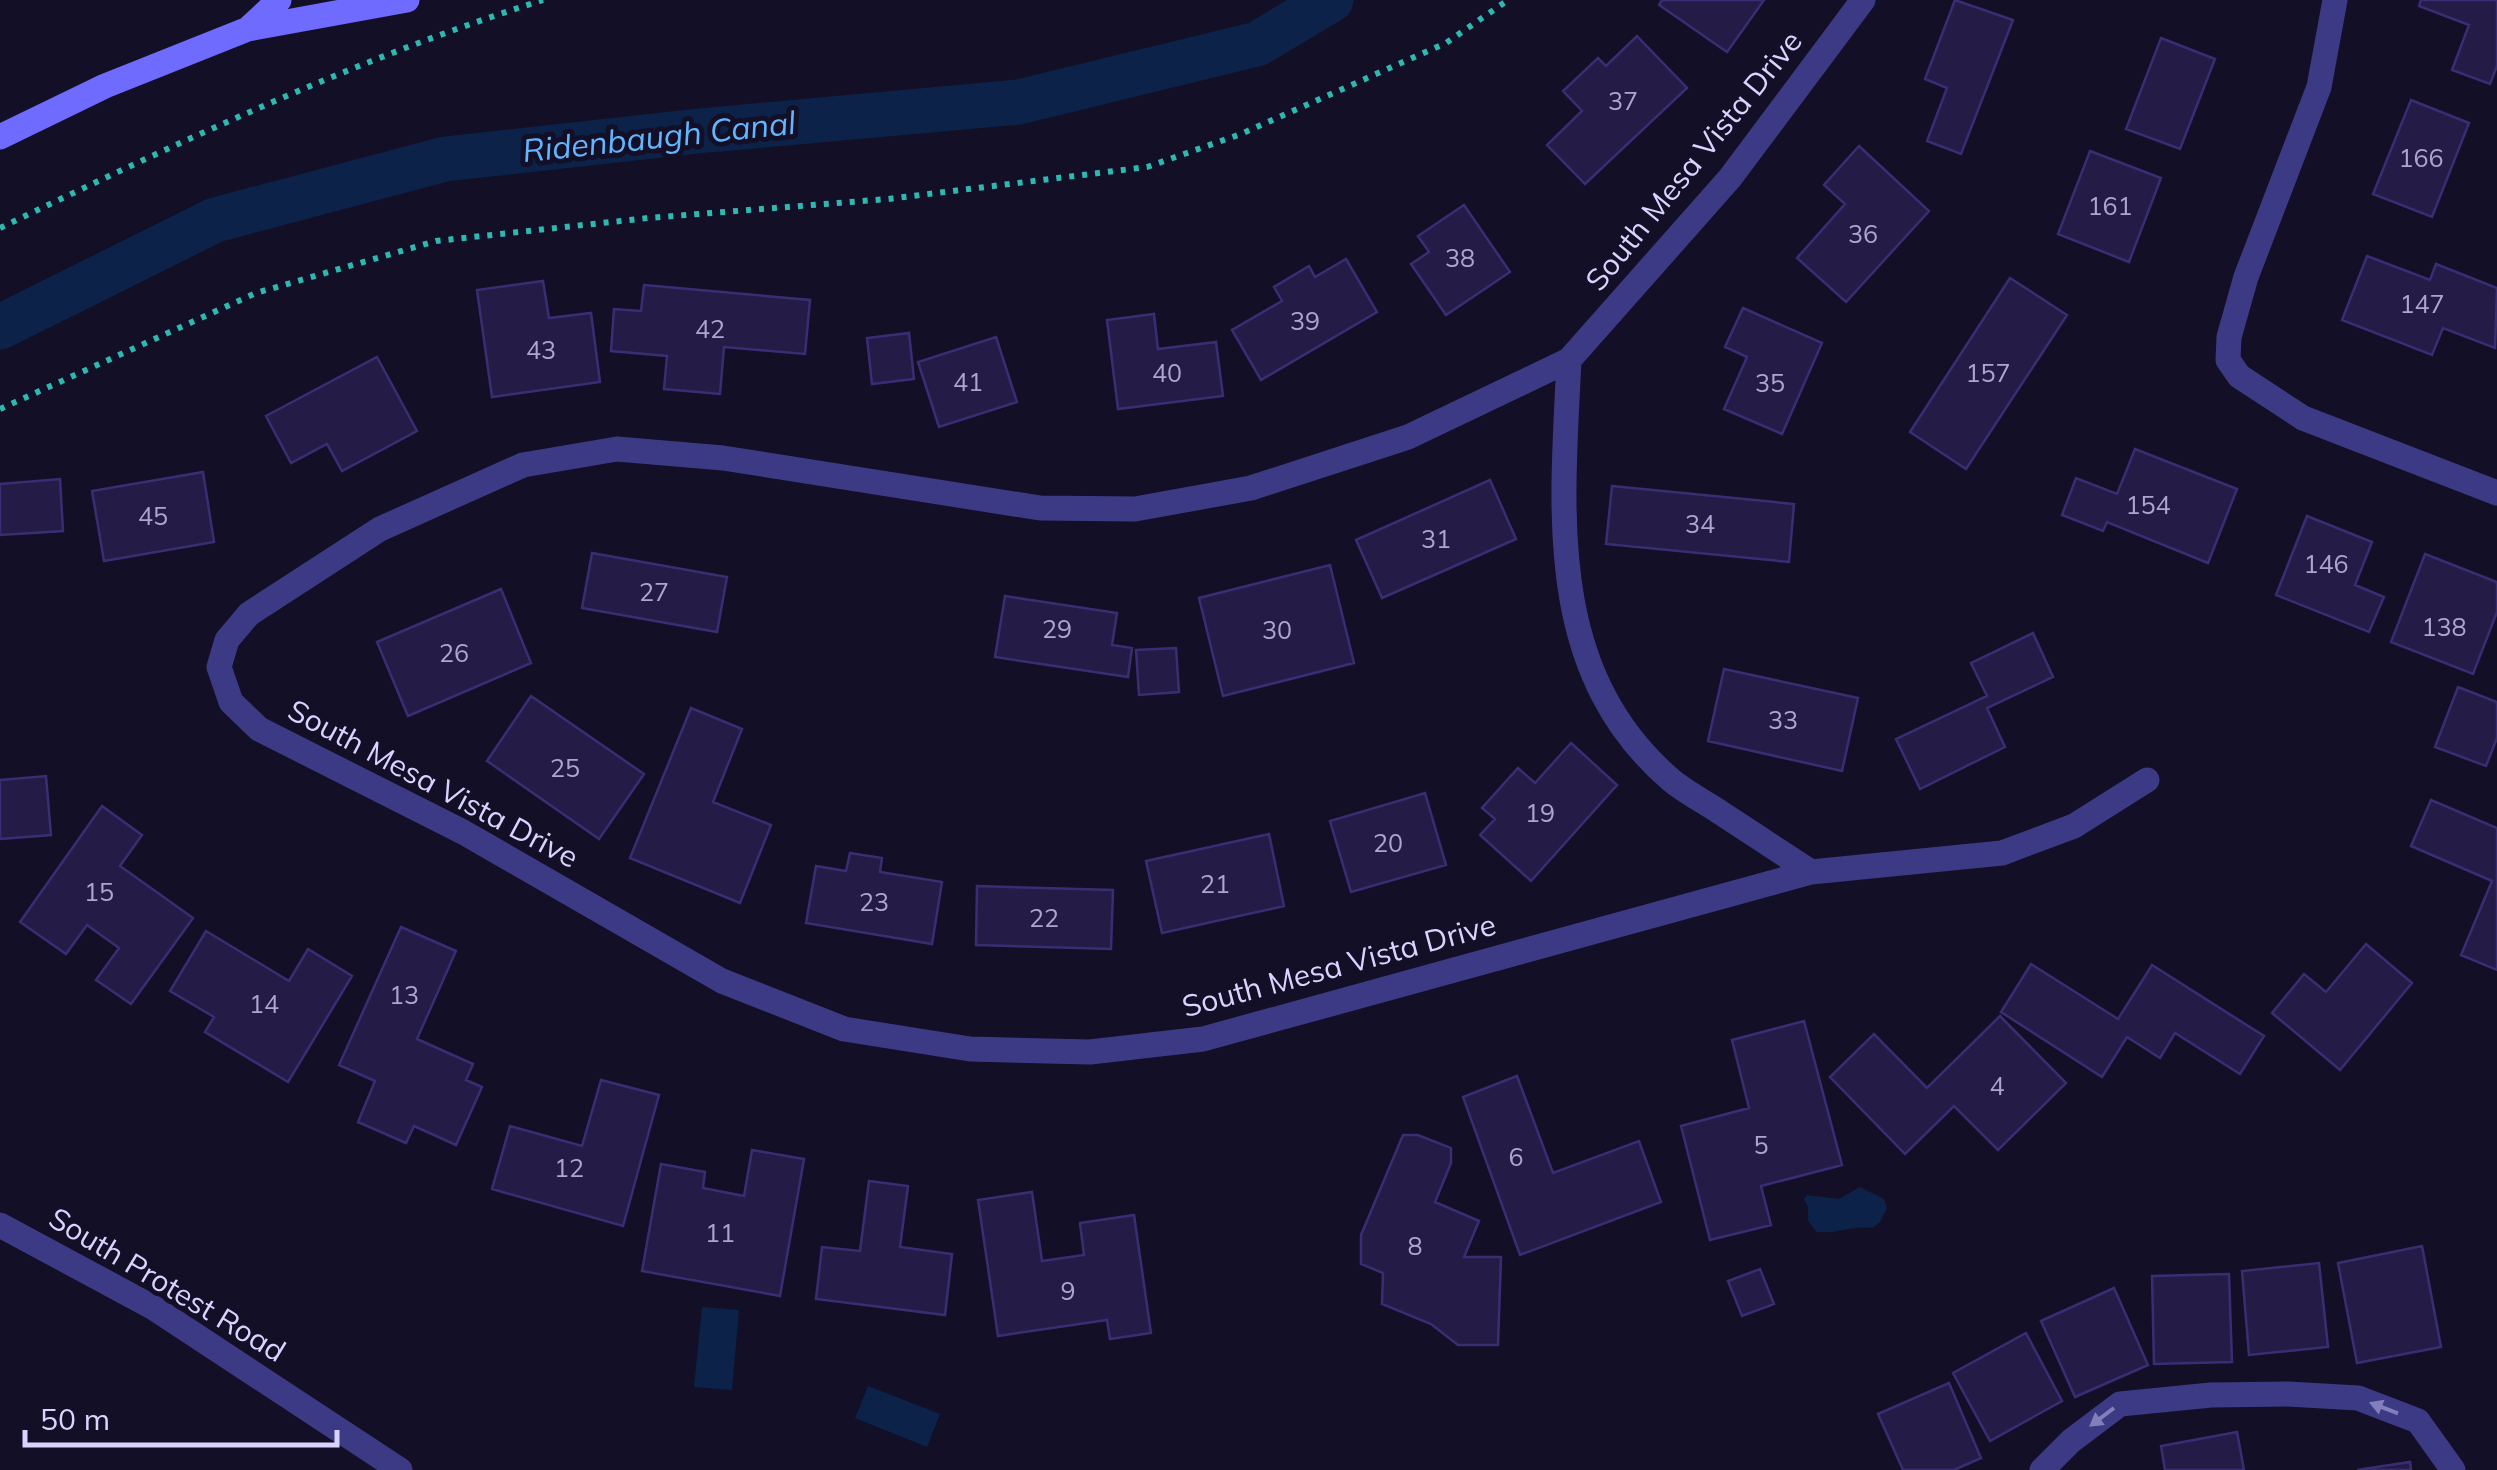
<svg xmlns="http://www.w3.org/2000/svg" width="2497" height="1470" font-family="Mulish,sans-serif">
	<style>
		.water { fill: #0c2248 }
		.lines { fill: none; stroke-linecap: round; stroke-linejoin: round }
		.canal { stroke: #0c2248; stroke-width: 45 }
		.building { fill: #241b47; stroke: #3b2d73; stroke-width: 2.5 }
		.path { stroke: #2fb8b0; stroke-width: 6; stroke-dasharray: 5 8; stroke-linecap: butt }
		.minor { stroke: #3d3a85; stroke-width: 25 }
		.tertiary { stroke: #3d3a85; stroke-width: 25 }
		.secondary { stroke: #6f6bff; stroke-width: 25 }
		.oneway { fill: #837fbc }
		.labels { text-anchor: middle; stroke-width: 10; stroke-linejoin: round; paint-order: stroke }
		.number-label { font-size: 25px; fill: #aca6d1 }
		.street-label { font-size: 30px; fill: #d9d4ff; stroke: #130f26 }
		.water-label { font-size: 32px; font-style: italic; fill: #62b6ff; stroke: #130f26 }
	</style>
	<rect width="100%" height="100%" fill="#130f26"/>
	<!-- water -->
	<path class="water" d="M1860 1187 1884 1199 1887 1208 1880 1222 1872 1228C1852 1225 1837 1234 1817 1232L1808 1221V1207L1804 1199 1807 1195 1839 1199Z
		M702 1307 739 1310 732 1390 694 1387Z
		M868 1386 940 1414 927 1447 855 1418Z"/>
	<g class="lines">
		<!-- canal -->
		<path class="canal" d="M0 327 215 220 445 159 698 131 1019 102 1257 44 1331 0"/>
	</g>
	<!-- building -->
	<path class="building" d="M1662 0H1764L1727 52 1659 5Z
		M1955 0 2013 20 1961 154 1927 141 1947 88 1925 79Z
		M2421 0H2497V66L2490 84 2452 70 2469 25 2419 6Z
		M1637 36 1687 88 1585 184 1547 145 1582 111 1563 91 1598 58 1606 66Z
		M2161 38 2215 59 2180 149 2126 129Z
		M2411 100 2469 123 2432 217 2373 194Z
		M1859 146 1929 211 1846 302 1797 258 1845 204 1824 185Z
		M2090 151 2161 178 2129 262 2058 234Z
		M1464 205 1510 272 1446 315 1411 264 1429 252 1418 236Z
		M2367 256 2430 280 2436 264 2497 288 2495 348 2443 328 2432 355 2342 320Z
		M1346 259 1377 312 1261 380 1232 330 1282 301 1274 287 1309 266 1315 277Z
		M2010 278 2067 315 1966 469 1910 432Z
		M543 281 549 318 591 313 600 382 492 397 477 290Z
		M644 285 810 300 805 354 724 347 720 394 664 389 667 356 611 351 614 309 641 311Z
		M1743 308 1822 343 1782 434 1724 409 1747 357 1725 347Z
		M1154 314 1158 349 1216 342 1223 396 1118 409 1107 320Z
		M909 333 914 379 872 384 867 338Z
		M996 337 1017 402 939 427 918 362Z
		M377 357 417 431 342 471 327 444 291 463 266 416Z
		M2135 449 2237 489 2208 563 2107 522 2103 531 2062 515 2076 478 2117 494Z
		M203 472 214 542 104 561 92 491Z
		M60 479 63 531 0 535V484Z
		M1490 480 1516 539 1382 598 1356 540Z
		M1612 486 1794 504 1789 562 1606 544Z
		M2307 516 2372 542 2355 585 2384 597 2369 632 2276 595Z
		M592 553 727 577 717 632 582 608Z
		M2425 554 2497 582V612L2473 674 2391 642Z
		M1330 565 1354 663 1223 696 1199 598Z
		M501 589 531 663 408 716 377 642Z
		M1005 596 1117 613 1112 645 1132 648 1128 677 995 657Z
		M2033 633 2053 677 1987 708 2005 747 1920 789 1896 739 1987 696 1971 663Z
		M1176 648 1179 692 1139 695 1136 650Z
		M1724 669 1858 698 1842 771 1708 741Z
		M2458 687 2497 702V738L2486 766 2435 747Z
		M531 696 644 774 599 839 487 761Z
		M691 708 742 729 713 802 771 825 740 903 630 858Z
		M1571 743 1617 785 1531 881 1480 835 1495 819 1482 808 1518 768 1535 783Z
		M46 776 51 835 0 839V780Z
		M1425 793 1446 865 1351 892 1330 821Z
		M2431 800 2497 828V970L2461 955 2492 881 2411 846Z
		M102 806 142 835 120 866 193 918 131 1004 96 980 119 948 87 925 66 954 20 922Z
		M1269 834 1284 906 1162 933 1146 861Z
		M850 853 882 858 880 872 942 882 932 944 806 923 816 866 846 871Z
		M977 886 1113 890 1111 949 976 945Z
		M401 927 456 951 417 1039 473 1064 466 1080 482 1087 456 1145 414 1126 406 1143 358 1122 375 1081 339 1065Z
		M206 931 289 981 308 949 352 976 288 1082 205 1032 214 1017 170 991Z
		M2366 944 2412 983 2340 1070 2272 1013 2304 974 2326 992Z
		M2031 964 2118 1019 2152 965 2264 1036 2240 1074 2175 1033 2160 1058 2127 1037 2102 1077 2001 1012Z
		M2000 1016 2066 1083 1998 1150 1954 1106 1905 1154 1830 1077 1874 1034 1927 1088Z
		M1804 1021 1842 1165 1761 1186 1771 1225 1710 1240 1681 1126 1749 1108 1732 1040Z
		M1517 1076 1553 1173 1639 1141 1661 1202 1520 1255 1463 1097Z
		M601 1080 659 1095 623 1226 492 1189 510 1126 582 1146Z
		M1403 1135H1418L1451 1148V1163L1435 1202 1479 1221 1464 1257H1501L1498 1345H1458L1431 1324 1382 1304 1383 1273 1361 1264V1235Z
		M752 1150 804 1159 780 1296 642 1271 661 1164 705 1172 703 1188 744 1196Z
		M869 1181 908 1186 900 1247 952 1254 945 1315 816 1299 822 1247 860 1251Z
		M1032 1192 1042 1261 1084 1255 1080 1223 1134 1215 1151 1333 1110 1339 1107 1320 998 1336 978 1200Z
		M2422 1246 2441 1347 2357 1363 2338 1263Z
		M2319 1263 2328 1347 2249 1355 2242 1271Z
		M1760 1269 1774 1304 1742 1316 1728 1281Z
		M2229 1274 2232 1362 2154 1364 2152 1276Z
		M2114 1288 2148 1365 2075 1397 2041 1321Z
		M2026 1333 2062 1401 1990 1441 1953 1373Z
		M1949 1383 1981 1458 1954 1470H1903L1878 1414Z
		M2237 1432 2244 1470H2165L2161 1446Z
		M2410 1462 2411 1470H2357Z"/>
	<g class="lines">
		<!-- path -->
		<path class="path" d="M0 228C177 143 355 59 543 0
			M0 409 256 293 436 241 648 218 888 199 1147 167 1241 134 1446 43 1508 0"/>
		<!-- minor -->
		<path class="minor" d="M1863 0 1730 178 1569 360 1408 437 1251 488 1135 509 1040 508 723 458 617 449 523 465 380 529 249 614 227 640 219 667 231 702 259 729 463 832 722 981 844 1029 970 1049 1090 1052 1203 1039 1811 872 2002 853 2074 826 2147 780
			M2335 0 2319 87 2246 277 2229 337 2228 360 2239 376 2303 418 2497 493
			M1569 360C1562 510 1544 671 1671 780 1684 791 1701 800 1715 809 1747 830 1779 851 1811 872
			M2042 1470 2071 1441 2120 1404 2211 1395 2288 1394 2358 1398 2418 1421 2453 1470"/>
		<!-- tertiary -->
		<path class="tertiary" d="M0 1225 154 1308 400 1470"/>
		<!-- secondary -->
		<path class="secondary" d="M248 29 279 0
			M0 137 105 86 248 29 407 0"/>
	</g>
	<!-- one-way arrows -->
	<defs><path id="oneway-solid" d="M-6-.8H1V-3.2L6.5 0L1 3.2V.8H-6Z" transform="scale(2.5)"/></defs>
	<g class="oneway">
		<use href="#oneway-solid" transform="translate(2384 1408) rotate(-159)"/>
		<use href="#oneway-solid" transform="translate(2102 1417) rotate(143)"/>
	</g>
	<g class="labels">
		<!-- number labels -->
		<g class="number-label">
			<text x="1623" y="110">37</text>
			<text x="2421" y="167">166</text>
			<text x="2110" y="215">161</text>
			<text x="1863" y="243">36</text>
			<text x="1460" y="267">38</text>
			<text x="2422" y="313">147</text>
			<text x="1305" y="330">39</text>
			<text x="710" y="338">42</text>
			<text x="541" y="359">43</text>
			<text x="1167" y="382">40</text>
			<text x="1988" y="382">157</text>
			<text x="968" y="391">41</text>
			<text x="1770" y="392">35</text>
			<text x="2148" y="514">154</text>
			<text x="153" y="525">45</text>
			<text x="1700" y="533">34</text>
			<text x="1436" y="548">31</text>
			<text x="2326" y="573">146</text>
			<text x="654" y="601">27</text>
			<text x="2444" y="636">138</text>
			<text x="1057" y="638">29</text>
			<text x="1277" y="639">30</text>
			<text x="454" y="662">26</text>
			<text x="1783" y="729">33</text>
			<text x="565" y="777">25</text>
			<text x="1540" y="822">19</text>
			<text x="1388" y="852">20</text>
			<text x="1215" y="893">21</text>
			<text x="99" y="901">15</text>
			<text x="874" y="911">23</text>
			<text x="1044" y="927">22</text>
			<text x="404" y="1004">13</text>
			<text x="264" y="1013">14</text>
			<text x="1997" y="1095">4</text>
			<text x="1761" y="1154">5</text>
			<text x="1516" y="1166">6</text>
			<text x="569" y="1177">12</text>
			<text x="720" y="1242">11</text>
			<text x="1415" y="1255">8</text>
			<text x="1068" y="1300">9</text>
		</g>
		<!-- street labels -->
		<g class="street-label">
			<text transform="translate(1694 161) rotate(-51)" y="10">South Mesa Vista Drive</text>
			<text transform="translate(433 784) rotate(28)" y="10">South Mesa Vista Drive</text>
			<text transform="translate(1339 966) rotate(-15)" y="10">South Mesa Vista Drive</text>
			<text transform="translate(167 1285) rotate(31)" y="10">South Protest Road</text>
		</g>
		<!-- water labels -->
		<g class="water-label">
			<text transform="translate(659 137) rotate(-6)" y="11">Ridenbaugh Canal</text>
		</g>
	</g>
	<!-- scale -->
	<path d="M25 1430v15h312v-15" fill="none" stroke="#d9d4ff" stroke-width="5"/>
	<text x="40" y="1430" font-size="30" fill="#d9d4ff" stroke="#130f26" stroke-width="8" paint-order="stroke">50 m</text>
</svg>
